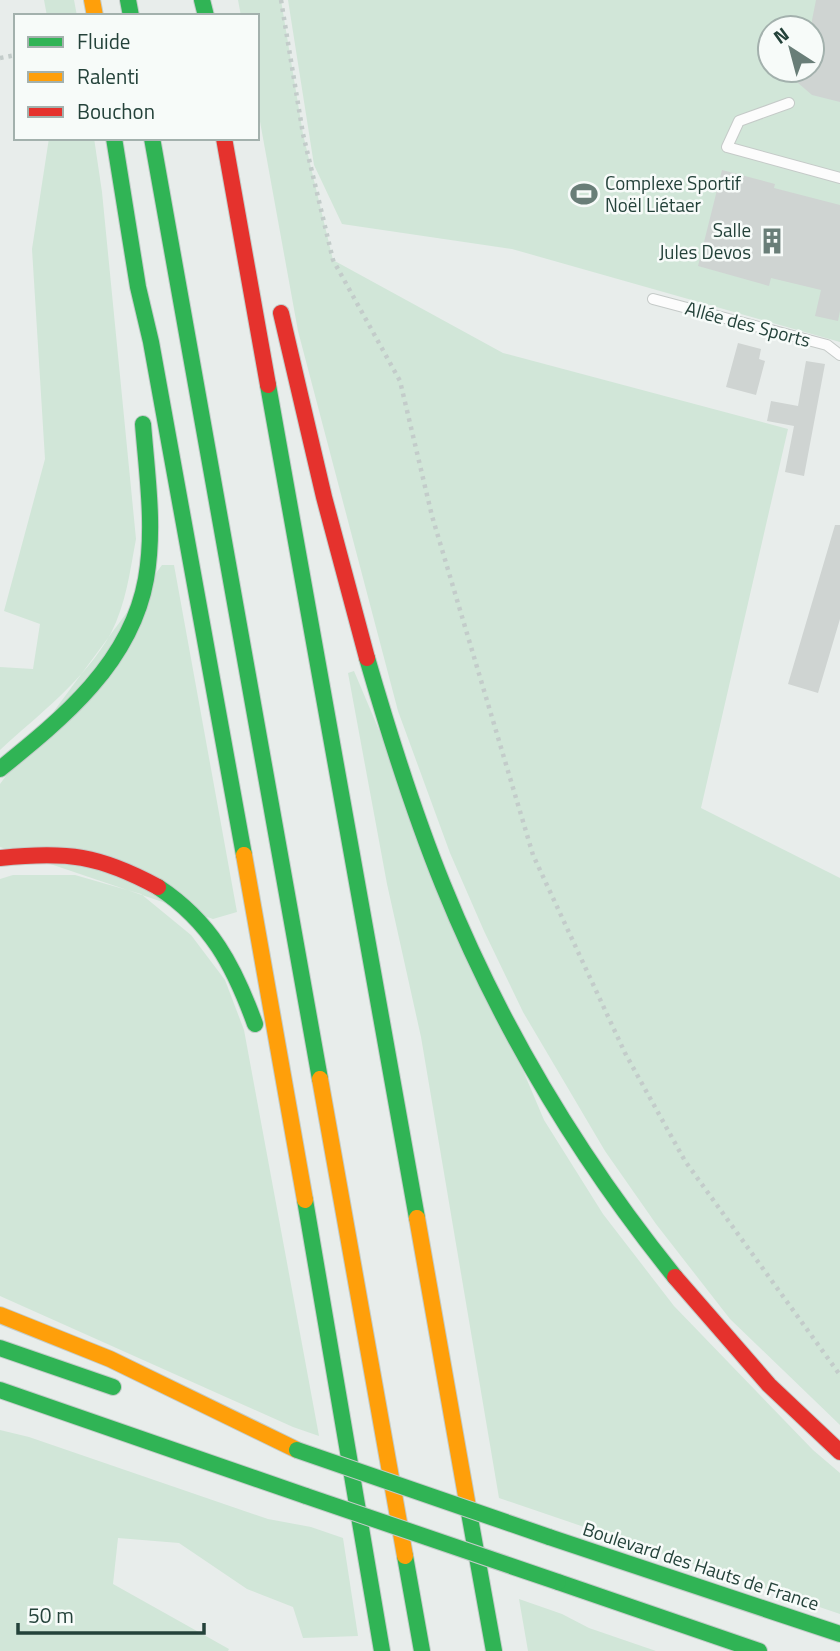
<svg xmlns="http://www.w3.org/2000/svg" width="840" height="1651" font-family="'Titillium Web',sans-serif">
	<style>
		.green { fill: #d1e6d8; fill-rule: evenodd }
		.building { fill: #cfd4d2 }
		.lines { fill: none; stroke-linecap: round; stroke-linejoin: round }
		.lane-casing { stroke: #c5cac8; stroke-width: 12 }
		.fast-casing { stroke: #c3ccc9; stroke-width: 18 }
		.slow-casing { stroke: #c3ccc9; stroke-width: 18 }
		.jam-casing { stroke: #c3ccc9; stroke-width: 18 }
		.path { stroke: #c3ccca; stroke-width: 4.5; stroke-dasharray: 3.5 5; stroke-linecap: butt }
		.lane { stroke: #fcfcfc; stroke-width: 10 }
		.fast { stroke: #30b455; stroke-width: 16 }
		.slow { stroke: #ff9f0a; stroke-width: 16 }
		.jam { stroke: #e5322d; stroke-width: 16 }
		.fast-bridge-casing { stroke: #c3ccc9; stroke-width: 18; stroke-linecap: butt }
		.fast-bridge { stroke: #30b455; stroke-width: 16 }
		.labels { text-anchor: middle; stroke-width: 5; stroke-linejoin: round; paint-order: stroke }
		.poi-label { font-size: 19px; fill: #24423a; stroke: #f7fbf9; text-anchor: start }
		.street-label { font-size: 19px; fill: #24423a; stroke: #f7fbf9 }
	</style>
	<rect width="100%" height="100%" fill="#e8edeb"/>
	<!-- green -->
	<path class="green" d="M44 0H74L77 16H47Z
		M238 0H281L303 134 333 260 503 353 788 429 701 808 840 878V1425L730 1319 656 1224 605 1151 523 1012 484 931 450 853 398 711 298 331 257 105V16H241Z
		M288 0H840V342L512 249 342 224 314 165ZM770 28H812V70H770Z
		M49 138H94L102 192 136 539C130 571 126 604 111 633 85 680 39 714 0 750V667L33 669 40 624 4 611 45 459 32 249Z
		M162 565H174L237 912 213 919 0 847V784Z
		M354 671 544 1120 603 1214 674 1306 813 1450 840 1473V1614L499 1498 421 1037 387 884 348 673Z
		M13 875H75L141 894 191 935 225 980 244 1030 319 1436 293 1427 0 1296V879Z
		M0 1430 29 1437 268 1519 311 1527 343 1538 358 1636 303 1638 293 1607 247 1589 179 1543 118 1538 113 1584 229 1649 228 1651H0Z
		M519 1599 562 1614 589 1628 656 1651H528Z"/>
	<!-- building -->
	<path class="building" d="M816 0H840V102L812 95 783 70H812V20Z
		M722 170 775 184 774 188 840 205V311L838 321 815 316 821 290 771 278 769 286 698 266Z
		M738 343 761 349 759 359 765 361 756 395 726 387Z
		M806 361 825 364 804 476 785 472 794 426 767 421 771 401 798 406Z
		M835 525H840V619L818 693 788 684Z"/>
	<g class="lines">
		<!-- lane casing -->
		<g class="lane-casing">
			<path id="lane" d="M789 103 739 121 727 147 840 178
				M653 299 827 345 840 355"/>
		</g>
		<!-- fast casing -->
		<g class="fast-casing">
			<path id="fast" d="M128 0 131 16
				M202 0 206 16
				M114 138 138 287 151 342 244 855
				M152 138 320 1079
				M268 385 417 1218
				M367 658C389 734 413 811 443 885 500 1026 580 1159 675 1277
				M0 769C63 718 131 663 146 579 155 528 147 475 143 424
				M158 887C211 922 234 966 255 1024
				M305 1200 382 1651
				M0 1348 113 1387
				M0 1390 306 1496
				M468 1507 494 1651
				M549 1537 840 1634
				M405 1556 422 1651
				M558 1582 759 1651"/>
		</g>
		<!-- slow casing -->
		<g class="slow-casing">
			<path id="slow" d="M92 0 95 16
				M244 855 305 1200
				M320 1079 405 1556
				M417 1218 468 1507
				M0 1315 110 1359 297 1450"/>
		</g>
		<!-- jam casing -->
		<g class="jam-casing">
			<path id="jam" d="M224 138 268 385
				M281 313 324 497 367 658
				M0 858C67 851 99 855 158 887
				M675 1277 769 1385 840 1452"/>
		</g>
		<!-- path -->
		<path class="path" d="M281 0 303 134 333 260 400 381 432 516 533 855 625 1053 685 1161 840 1375
			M0 58 16 55"/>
		<!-- lane -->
		<use href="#lane" class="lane"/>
		<!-- fast -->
		<use href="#fast" class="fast"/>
		<!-- slow -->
		<use href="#slow" class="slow"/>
		<!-- jam -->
		<use href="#jam" class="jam"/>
		<!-- fast-bridge casing -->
		<g class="fast-bridge-casing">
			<path id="fast-bridge" d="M297 1450 549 1537
				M306 1496 558 1582"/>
		</g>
		<!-- fast-bridge -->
		<use href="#fast-bridge" class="fast-bridge"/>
	</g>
	<!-- icons -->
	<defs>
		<g id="stadium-bare" transform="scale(2.1)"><path d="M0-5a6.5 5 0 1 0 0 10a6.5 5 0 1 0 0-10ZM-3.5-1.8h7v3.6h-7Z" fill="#697e78" stroke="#f7fbf9" stroke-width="2.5" paint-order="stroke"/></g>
		<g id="building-bare" transform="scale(2.1)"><path d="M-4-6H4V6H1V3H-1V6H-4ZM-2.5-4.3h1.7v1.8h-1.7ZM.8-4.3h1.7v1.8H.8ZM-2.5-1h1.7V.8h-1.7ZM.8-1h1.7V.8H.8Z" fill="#697e78" stroke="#f7fbf9" stroke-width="2.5" paint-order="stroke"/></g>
	</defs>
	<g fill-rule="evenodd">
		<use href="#stadium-bare" x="584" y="194"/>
		<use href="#building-bare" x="772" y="241"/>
	</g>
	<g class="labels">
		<!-- poi labels -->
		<g class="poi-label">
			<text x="605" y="190">Complexe Sportif<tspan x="605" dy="22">Noël Liétaer</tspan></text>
			<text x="751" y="237" text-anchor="end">Salle<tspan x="751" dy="22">Jules Devos</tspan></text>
		</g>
		<!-- street labels -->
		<g class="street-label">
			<text transform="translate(748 324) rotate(15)" y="7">Allée des Sports</text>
			<text transform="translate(701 1566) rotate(18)" y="7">Boulevard des Hauts de France</text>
		</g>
	</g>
	<!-- legend -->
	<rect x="14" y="14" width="245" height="126" fill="#f7fbf9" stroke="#a3b1ad" stroke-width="2"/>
	<rect x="28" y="37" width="35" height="10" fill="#30b455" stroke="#a3b1ad" stroke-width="2"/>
	<text x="77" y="49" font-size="21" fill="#24423a">Fluide</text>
	<rect x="28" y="72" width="35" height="10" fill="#ff9f0a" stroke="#a3b1ad" stroke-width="2"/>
	<text x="77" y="84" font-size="21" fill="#24423a">Ralenti</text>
	<rect x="28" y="107" width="35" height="10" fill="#e5322d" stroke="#a3b1ad" stroke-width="2"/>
	<text x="77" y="119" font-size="21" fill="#24423a">Bouchon</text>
	<!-- north arrow -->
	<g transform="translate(791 49) rotate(324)"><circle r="33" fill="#f7fbf9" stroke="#a3b1ad" stroke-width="2"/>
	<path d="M0-5L12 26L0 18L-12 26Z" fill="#697e78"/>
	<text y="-10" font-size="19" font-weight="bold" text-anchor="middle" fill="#24423a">N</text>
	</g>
	<!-- scale -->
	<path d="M18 1623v10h186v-10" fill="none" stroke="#24423a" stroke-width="3.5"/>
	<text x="28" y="1623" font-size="21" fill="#24423a" stroke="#f7fbf9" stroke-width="5" paint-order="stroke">50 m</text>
</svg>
